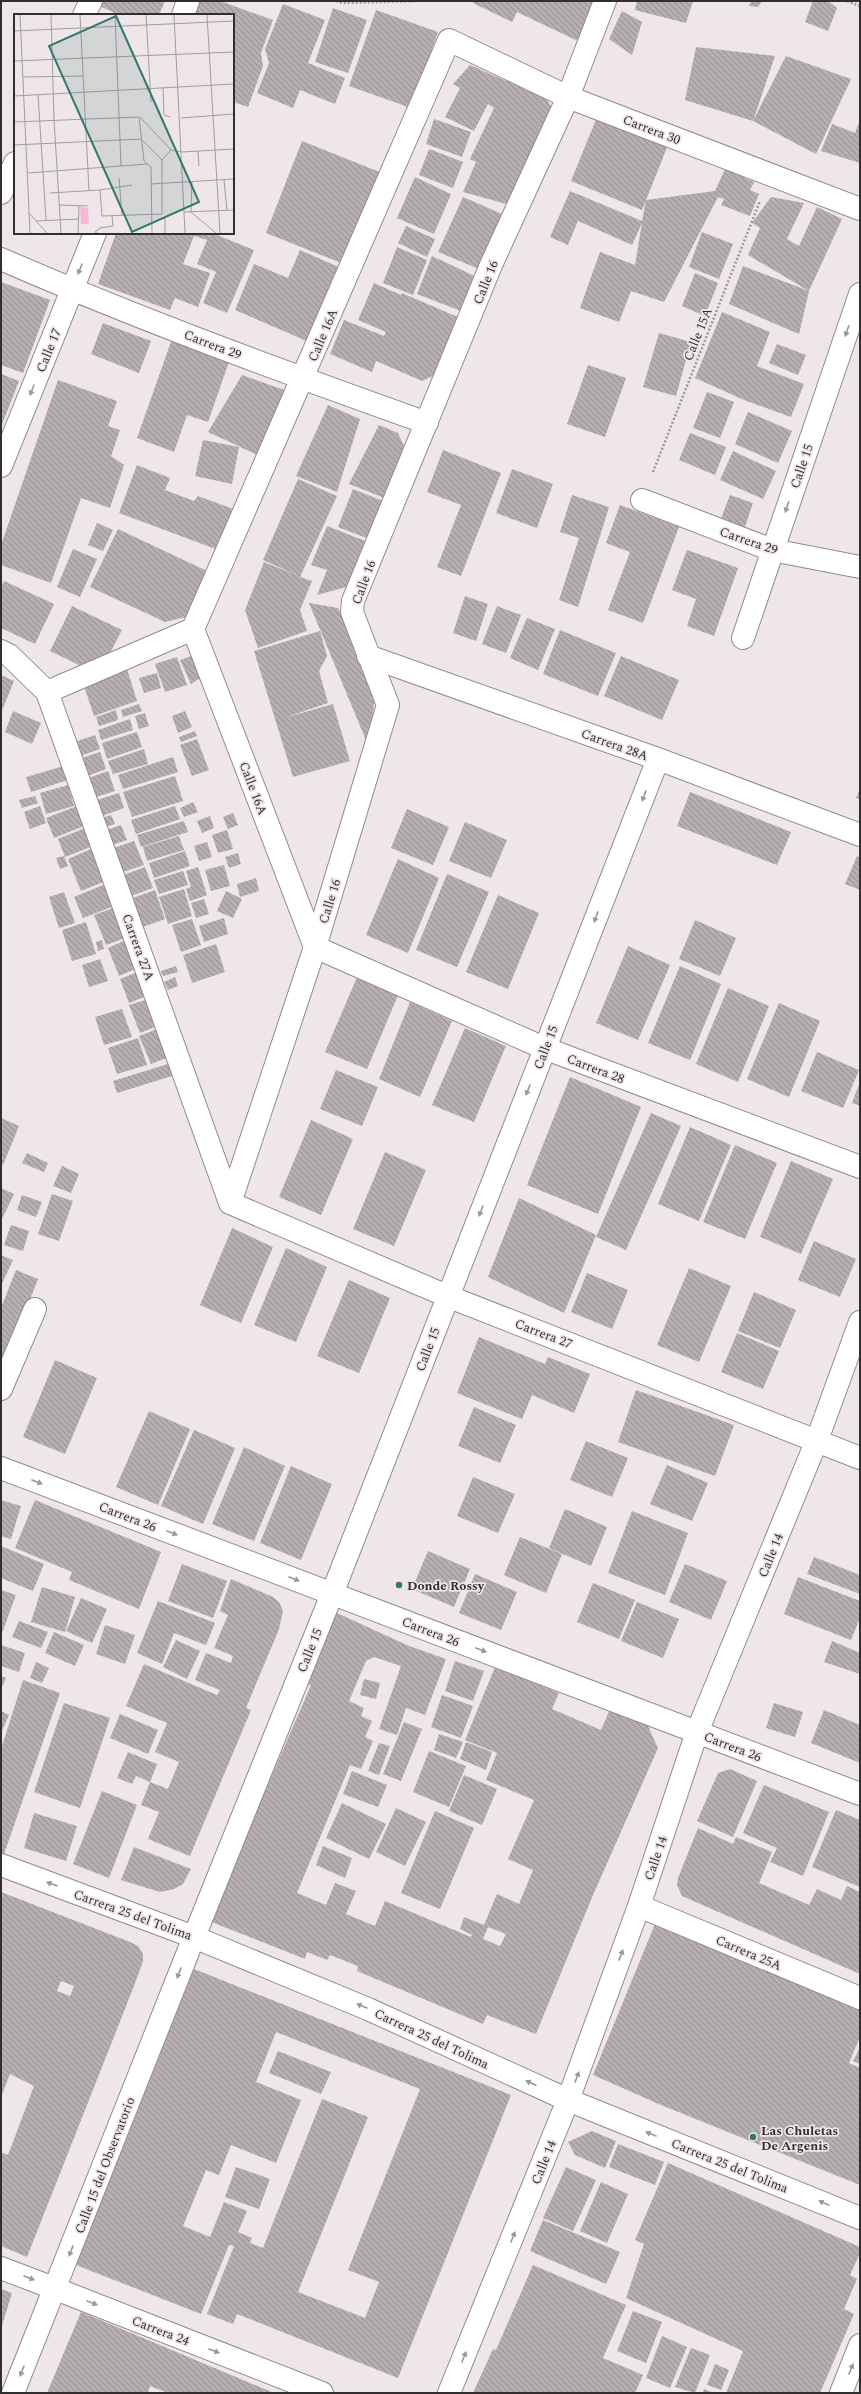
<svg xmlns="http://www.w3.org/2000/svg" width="861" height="2394" font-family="Spectral,serif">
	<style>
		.building { fill: url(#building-back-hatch); fill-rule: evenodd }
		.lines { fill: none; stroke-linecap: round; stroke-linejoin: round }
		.street-casing { stroke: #918a8d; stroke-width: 24 }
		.secondary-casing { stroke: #918a8d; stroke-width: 24 }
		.path { stroke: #9d979a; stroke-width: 2.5; stroke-dasharray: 2 2; stroke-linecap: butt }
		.street { stroke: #fff; stroke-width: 22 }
		.secondary { stroke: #fff; stroke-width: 22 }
		.oneway { fill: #989698 }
		.poi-dot { fill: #35796c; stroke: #efe6ea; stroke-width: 1.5 }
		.labels { text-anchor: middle; stroke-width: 3.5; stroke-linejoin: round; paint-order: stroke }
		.street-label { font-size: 13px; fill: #312e30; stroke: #efe6ea }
		.poi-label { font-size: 13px; font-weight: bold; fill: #312e30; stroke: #efe6ea; text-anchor: start }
		.inset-road { fill: none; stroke: #a39ca0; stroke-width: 1 }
		.view { fill: #35796c; fill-opacity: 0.15; stroke: #35796c; stroke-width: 2 }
		.inset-edge { fill: none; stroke: #312e30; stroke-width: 2 }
	</style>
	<defs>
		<pattern id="building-back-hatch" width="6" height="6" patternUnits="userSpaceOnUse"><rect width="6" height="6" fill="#b6aeb1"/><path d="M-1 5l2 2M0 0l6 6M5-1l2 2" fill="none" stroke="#958e90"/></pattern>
	</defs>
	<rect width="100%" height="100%" fill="#efe6ea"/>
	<!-- building -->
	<path class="building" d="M94 1H165L159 15H119L93 3Z
		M198 1H220L273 20 261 53 263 66 248 107 233 102V15H193Z
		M474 1H600L580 42 517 12 512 22 473 3Z
		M637 1H693L686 23 635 10Z
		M751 1H762L758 7 749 6Z
		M813 1H828L837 8 828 31 805 22Z
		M283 4 325 20 308 63 345 78 335 104 300 90 293 108 257 93 269 63 265 49Z
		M333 8 367 20 348 73 315 62Z
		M376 10 438 32 411 108 349 86Z
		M622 11 642 22 632 55 609 39Z
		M696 47 775 56 753 121 685 100Z
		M786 56 851 79 816 154 753 121Z
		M470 65 506 81 508 77 542 92 554 111 510 205 463 192 476 162 470 159 494 108 488 104 474 131 445 117 460 88 453 84Z
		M597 117 668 145 646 200 715 191 725 169 754 182 750 190 759 194 750 216 721 205 724 199 718 197 664 302 631 291 619 322 580 308 600 252 635 265 642 223 632 245 578 221 568 245 550 237 570 191 642 221 646 200 642 210 571 181Z
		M434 119 471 132 462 157 426 144Z
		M860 120V163L821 151 832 124 855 133Z
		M302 141 382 173 346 265 266 233Z
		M429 149 463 162 453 188 419 175Z
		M415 177 451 194 434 234 397 218Z
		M463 197 502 214 479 269 438 252Z
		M771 197 804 203 787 239 799 246 817 207 842 219 809 291 748 255 760 228 752 223Z
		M406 226 435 239 427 257 398 243Z
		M702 232 733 244 719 279 689 267Z
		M116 233H210L208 237 212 233 254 250 227 313 203 303 216 272 197 264 207 240 194 236 183 264 210 273 198 307 175 298 170 310 98 284Z
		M397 247 427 260 413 295 383 283Z
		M300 250 341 268 309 342 235 310 254 264 288 278Z
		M432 256 481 279 466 313 417 294Z
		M743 266 809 291 799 334 729 304Z
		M695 273 718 283 705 316 682 306Z
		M1 282 50 300 23 373 1 365Z
		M374 283 401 295 402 293 460 318 435 375 422 381 376 361 372 372 330 354 344 320 384 336 386 332 358 320Z
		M722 312 770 332 757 366 804 384 791 417 744 400 695 378Z
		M103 323 151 341 139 373 91 354Z
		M659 333 691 342 676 396 643 387Z
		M173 336 230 359 208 422 187 415 174 452 137 438Z
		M777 344 806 355 798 375 769 363Z
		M588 365 626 378 605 437 567 424Z
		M1 374 19 381 1 427Z
		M242 375 287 391 262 457 208 432Z
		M58 380 117 401 108 426 120 430 111 456 124 465 110 508 81 498 51 583 1 565V545Z
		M707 392 734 402 720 438 693 428Z
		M328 405 360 419 337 492 296 476Z
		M748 412 792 431 778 463 735 444Z
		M379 425 398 433 404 446 387 499 349 484Z
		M690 433 726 447 715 475 679 460Z
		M203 440 239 447 232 484 195 476Z
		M443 450 501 473 461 576 437 567 461 505 427 492Z
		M733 451 776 471 763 499 720 480Z
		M137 465 170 478 165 490 194 501 198 496 236 510 221 551 119 513Z
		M512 469 553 484 537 528 496 513Z
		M298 479 337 496 300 577 312 581 300 610 307 631 258 648 245 610 264 562 299 576 263 560Z
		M353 489 388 503 374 541 338 527Z
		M572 495 609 507 578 607 559 600 579 538 560 532Z
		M730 495 753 503 744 530 720 521Z
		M620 505 679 527 643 623 608 610 630 552 606 543Z
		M97 523 113 530 103 551 88 545Z
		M327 526 373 544 357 584 317 595 327 570 311 565Z
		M118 529 207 571 186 617 165 622 90 587Z
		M73 549 97 559 80 597 57 587Z
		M687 550 738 568 714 636 687 626 696 599 672 590Z
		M4 581 54 604 35 644 1 628V588Z
		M465 596 488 604 476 641 453 633Z
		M309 603 338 608 376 680 370 750Z
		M72 606 122 630 109 655 79 665 50 651Z
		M497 606 521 615 506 653 482 644Z
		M527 618 555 629 538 670 510 658Z
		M560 630 616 653 598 696 543 674Z
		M320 631 327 656 319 671 328 703 284 718 333 704 350 761 293 777 254 651Z
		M200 653 208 673 191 684 180 660Z
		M621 656 679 680 662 720 604 696Z
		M177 657 187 685 165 692 155 664Z
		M127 669 137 701 94 716 83 683Z
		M157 673 161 688 144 693 139 678Z
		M1 675 14 681 1 713Z
		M139 704 142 711 123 717 121 710Z
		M116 710 118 720 99 726 96 717Z
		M13 711 41 723 32 744 5 732Z
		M185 711 192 727 178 733 172 716Z
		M145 713 149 726 139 729 135 716Z
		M130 719 133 730 101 740 98 730Z
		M195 731 197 736 181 742 179 737Z
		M137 732 142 747 107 759 102 743Z
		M95 735 100 749 74 758 69 744Z
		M197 739 209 770 192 776 180 745Z
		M144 749 148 764 113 774 108 761Z
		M100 752 106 769 82 778 76 760Z
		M173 757 178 772 123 789 118 775Z
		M64 766 68 780 31 792 26 777Z
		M108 771 115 791 90 799 83 780Z
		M175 776 183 801 132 817 123 792Z
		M68 785 74 806 46 814 40 793Z
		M860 789V799L856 798Z
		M690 792 791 832 777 865 677 826Z
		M119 793 124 808 97 818 91 802Z
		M35 796 38 803 22 808 19 800Z
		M193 802 198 812 184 817 180 808Z
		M40 806 46 823 30 829 24 812Z
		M77 806 84 826 54 838 46 818Z
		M175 806 180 819 136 834 131 820Z
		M407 809 449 827 433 865 391 848Z
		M233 813 238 825 228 829 223 817Z
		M111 815 115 824 103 828 99 819Z
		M210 816 214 828 202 833 197 821Z
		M184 821 188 832 141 847 137 835Z
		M465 822 507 840 491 878 449 861Z
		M121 825 127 840 109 846 104 831Z
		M85 828 93 846 65 857 58 839Z
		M227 830 233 849 218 853 212 835Z
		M179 836 184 850 147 861 143 847Z
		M134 841 144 865 120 873 111 849Z
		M207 842 212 857 199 861 194 846Z
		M93 848 106 881 81 891 68 859Z
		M185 851 190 866 154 878 149 863Z
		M238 853 241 864 229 868 225 857Z
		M64 856 68 866 60 869 56 858Z
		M857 856 860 858V890L845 884Z
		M398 859 439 878 408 953 366 935Z
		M224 865 230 886 211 891 205 870Z
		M145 867 153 888 128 897 121 876Z
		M198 867 207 895 190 901 186 889 191 887 186 871Z
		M183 871 188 885 159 894 154 880Z
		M447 874 489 892 457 967 416 950Z
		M256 878 259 891 240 897 237 884Z
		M108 883 117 905 83 918 74 897Z
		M184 889 192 916 168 924 159 897Z
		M155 890 165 919 140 928 130 899Z
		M226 891 242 899 233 918 217 911Z
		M64 892 75 923 59 928 49 897Z
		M498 895 539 913 508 989 466 972Z
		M204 899 209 914 196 918 191 903Z
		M116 907 128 937 106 945 94 915Z
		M224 918 228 934 204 942 199 926Z
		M192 919 201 945 181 952 172 925Z
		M695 920 736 938 720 976 679 959Z
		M86 922 96 954 72 961 62 930Z
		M128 939 140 967 119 976 108 948Z
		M102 940 104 949 98 951 96 942Z
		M216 944 225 972 192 983 183 955Z
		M628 946 670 965 638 1040 596 1023Z
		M100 959 108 981 89 987 82 965Z
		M176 966 178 972 163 976 161 971Z
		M680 966 721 984 690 1060 648 1043Z
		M143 970 152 994 129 1003 120 979Z
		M358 975 399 993 367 1069 325 1052Z
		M175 977 178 986 168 990 164 982Z
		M728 988 769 1006 738 1082 696 1064Z
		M152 998 163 1024 140 1033 129 1005Z
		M410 1002 452 1021 420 1097 379 1079Z
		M779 1003 820 1021 789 1097 747 1079Z
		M122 1009 132 1037 104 1045 95 1017Z
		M160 1028 172 1056 151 1064 139 1036Z
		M465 1028 506 1046 474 1122 432 1105Z
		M138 1038 147 1065 117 1074 108 1048Z
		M817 1052 859 1070 843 1108 801 1091Z
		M171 1063 175 1075 117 1093 113 1081Z
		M336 1070 378 1087 362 1126 320 1109Z
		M570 1077 641 1107 598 1214 527 1185Z
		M860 1082V1106L852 1103Z
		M651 1113 681 1126 626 1250 596 1237Z
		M1 1118 19 1126 3 1165H1Z
		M311 1120 353 1139 321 1215 279 1197Z
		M690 1127 731 1145 699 1221 658 1204Z
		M735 1145 777 1163 745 1239 703 1222Z
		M385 1152 426 1170 394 1246 353 1229Z
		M27 1153 48 1163 44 1172 22 1163Z
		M791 1161 833 1179 801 1254 760 1237Z
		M62 1166 79 1174 71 1193 53 1186Z
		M1 1188 14 1194 1 1221Z
		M52 1194 73 1201 59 1241 38 1234Z
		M22 1195 42 1202 36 1217 17 1210Z
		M519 1198 596 1235 564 1313 488 1277Z
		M11 1225 29 1231 23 1251 4 1245Z
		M232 1228 273 1247 241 1323 200 1305Z
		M814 1241 856 1259 840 1297 798 1280Z
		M286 1248 327 1267 296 1342 254 1325Z
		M1 1255 13 1260 1 1286Z
		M689 1268 731 1286 699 1362 657 1345Z
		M16 1270 38 1279 6 1361 1 1358V1308Z
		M587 1273 628 1290 612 1329 571 1312Z
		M349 1280 390 1298 359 1373 317 1356Z
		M754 1292 796 1310 780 1348 738 1331Z
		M737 1333 779 1351 763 1389 721 1372Z
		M479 1337 545 1364 548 1357 590 1374 574 1413 532 1395 522 1419 457 1393Z
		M55 1360 97 1378 65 1454 23 1437Z
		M636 1390 734 1425 715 1476 618 1442Z
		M474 1407 516 1425 500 1463 458 1446Z
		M149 1411 190 1429 158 1505 116 1487Z
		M194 1430 235 1448 203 1524 161 1506Z
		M586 1441 628 1458 612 1497 570 1480Z
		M244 1447 285 1466 254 1541 212 1524Z
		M667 1465 708 1483 692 1521 650 1504Z
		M291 1466 332 1484 301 1560 260 1543Z
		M473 1477 515 1494 498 1533 457 1516Z
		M1 1500 21 1506 11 1539 1 1536Z
		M35 1500 161 1552 139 1609 69 1580 72 1572 15 1548Z
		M565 1509 607 1527 591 1566 549 1548Z
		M632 1511 688 1533 665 1595 608 1573Z
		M520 1537 562 1554 546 1593 504 1575Z
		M1 1546 44 1564 33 1591 1 1578Z
		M428 1551 470 1569 454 1607 412 1589Z
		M814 1557 860 1575V1594L807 1574Z
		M182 1564 227 1581 213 1618 168 1601Z
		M685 1564 727 1581 711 1620 669 1602Z
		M475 1574 517 1592 501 1630 459 1613Z
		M798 1577 860 1601V1618L851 1640 784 1614Z
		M231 1579 273 1597 279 1602 283 1611 279 1629 246 1708 251 1710 190 1856 148 1839 159 1812 141 1805 150 1782 136 1776 132 1784 117 1778 128 1752 157 1764 150 1782 168 1789 179 1762 155 1752 167 1723 126 1706 144 1664 217 1695 220 1690 195 1680 206 1653 231 1663 233 1656 214 1648 228 1615 220 1611Z
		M593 1583 635 1600 619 1639 577 1622Z
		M42 1587 75 1597 65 1632 31 1622Z
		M1 1590 16 1595 1 1636Z
		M81 1598 107 1609 92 1643 66 1631Z
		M158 1601 215 1623 206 1645 174 1633 162 1664 137 1653Z
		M637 1602 679 1619 663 1658 621 1641Z
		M337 1613 409 1646 446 1659 425 1715 406 1708 397 1735 379 1729 401 1666 374 1657 366 1661 349 1701 364 1708 361 1716 372 1721 365 1737 373 1741 361 1769 350 1765 297 1893 326 1905 335 1883 356 1891 346 1914 375 1926 385 1901 471 1937 472 1935 460 1929 464 1917 484 1925 497 1894 519 1904 533 1870 508 1859 534 1800 486 1780 497 1753 465 1740 495 1667 559 1693 552 1709 601 1730 611 1707 647 1724 658 1748 593 1895 536 2034 487 2015 483 2024 357 1971 358 1966 330 1955 327 1960 307 1952 305 1959 209 1921 311 1685 306 1683ZM488 1927 506 1934 500 1946 483 1939Z
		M19 1621 48 1632 41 1648 12 1637Z
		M105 1625 135 1635 125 1664 96 1654Z
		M54 1632 84 1645 75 1666 45 1653Z
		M176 1640 200 1651 187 1679 163 1667Z
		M832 1641 860 1653V1674L824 1662Z
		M1 1645 25 1653 19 1672 1 1666Z
		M455 1661 484 1671 473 1701 445 1691Z
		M36 1662 49 1668 42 1683 30 1678Z
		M1 1676 6 1678 1 1689Z
		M364 1679 380 1683 376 1699 360 1695Z
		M23 1680 60 1693 4 1854 1 1853V1749Z
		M442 1695 473 1706 461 1738 431 1727Z
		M64 1703 110 1718 80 1808 34 1792Z
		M774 1703 803 1712 795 1737 766 1728Z
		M824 1710 860 1725V1763L811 1743Z
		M1 1711 9 1715 1 1733Z
		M120 1714 158 1730 148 1754 110 1738Z
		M404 1722 422 1729 401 1781 383 1774Z
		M439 1734 463 1742 456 1758 434 1750Z
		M466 1742 492 1752 486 1770 460 1759Z
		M379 1743 390 1746 379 1775 368 1771Z
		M429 1751 466 1766 449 1807 413 1792Z
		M730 1769 757 1781 733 1837 697 1821 718 1773Z
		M352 1771 387 1785 378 1807 343 1794Z
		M464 1775 497 1789 482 1825 449 1811Z
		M764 1785 829 1812 803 1876 770 1862 777 1848 743 1833Z
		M102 1791 137 1805 109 1878 73 1864Z
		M342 1803 386 1824 369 1859 326 1838Z
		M396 1808 426 1822 405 1866 376 1852Z
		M836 1810 860 1820V1887L812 1867Z
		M435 1811 474 1828 440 1909 401 1893Z
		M34 1813 77 1826 66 1861 24 1848Z
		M698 1828 733 1844 736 1837 772 1852 759 1883 809 1905 817 1889 841 1900 847 1886 860 1892V1974L682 1896 677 1885 678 1878Z
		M323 1846 352 1858 345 1878 316 1865Z
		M134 1847 191 1869 183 1884 174 1889 160 1892 121 1880Z
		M1 1892 130 1942 138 1946 143 1954V1961L134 1986 27 2257 1 2246V2152L8 2155 34 2086 10 2074 1 2097ZM61 1981 74 1986 70 1996 57 1991Z
		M673 1923 860 2002V2037L849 2063 860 2068V2185L661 2105 593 2075 655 1924Z
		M194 1969 511 2095 398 2378 237 2314 233 2324 207 2314 234 2246 229 2245 201 2314 76 2265ZM276 2032 420 2089 348 2270 379 2282 365 2318 298 2292 368 2117 322 2099 263 2248 250 2243 252 2238 238 2232 247 2211 224 2202 210 2237 183 2226 206 2170 219 2175 231 2145 276 2163 301 2100 256 2082Z
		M860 2047V2064L853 2061Z
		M278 2051 331 2072 321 2094 269 2073Z
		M592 2131 616 2141 605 2168 575 2155 568 2142Z
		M618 2144 664 2162 655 2185 609 2167Z
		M668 2163 860 2247V2253L850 2275 857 2279 844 2309 854 2314 820 2393H726L743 2351 626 2298 644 2244 635 2240Z
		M236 2167 270 2179 259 2209 225 2197Z
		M566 2167 596 2180 573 2231 543 2218Z
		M601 2182 628 2194 607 2243 580 2231Z
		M543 2220 620 2252 606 2284 530 2251Z
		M533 2265 626 2305 603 2358 643 2375 635 2393H473L493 2349 496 2350Z
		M1 2289 12 2293 1 2329Z
		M633 2311 662 2322 646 2363 617 2351Z
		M81 2312 167 2348 274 2393H168L150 2386 148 2393H47Z
		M662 2336 687 2347 670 2388 646 2378Z
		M691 2348 710 2355 695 2393 675 2387Z
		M715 2364 729 2370 721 2390 707 2385Z
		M704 2389 714 2393H703Z"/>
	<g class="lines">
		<!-- street casing -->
		<g class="street-casing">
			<path id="street" d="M84 15 91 1
				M183 15 188 1
				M1 193 15 163
				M1 259C141 320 284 372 427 423
				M1 466 95 233
				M642 500 772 550 860 567
				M193 629 315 947
				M743 638 860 294
				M1 651 9 655 47 692 230 1203
				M368 656 658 759 860 835
				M47 692 193 629 449 40 568 97 860 209
				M315 947 544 1048 860 1167
				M230 1203 315 947 388 705 352 612 353 601 491 265 568 97 605 1
				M230 1203 447 1296 860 1458
				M1 1389 35 1309
				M1 1468 860 1794
				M1 1865 194 1937 332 1594 658 759
				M639 1906 860 1998
				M1 2268 56 2289
				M449 2393 568 2100 639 1906 697 1732 817 1440 860 1322
				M841 2393 860 2345"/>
		</g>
		<!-- secondary casing -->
		<g class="secondary-casing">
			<path id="secondary" d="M56 2289 322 2393
				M13 2393 194 1937 368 2009 568 2100 860 2218"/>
		</g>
		<!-- path -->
		<path class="path" d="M336 1 342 3 417 1
			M847 1 860 6
			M653 472 760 201"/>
		<!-- street -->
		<use href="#street" class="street"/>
		<!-- secondary -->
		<use href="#secondary" class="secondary"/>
	</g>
	<!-- one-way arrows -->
	<defs><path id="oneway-solid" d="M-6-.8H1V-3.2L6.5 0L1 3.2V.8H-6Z"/></defs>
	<g class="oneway">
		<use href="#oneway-solid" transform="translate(80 269) rotate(112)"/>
		<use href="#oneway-solid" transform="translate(847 331) rotate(109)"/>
		<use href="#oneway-solid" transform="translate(32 390) rotate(112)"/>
		<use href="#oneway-solid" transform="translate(787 507) rotate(109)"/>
		<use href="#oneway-solid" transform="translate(644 796) rotate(111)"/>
		<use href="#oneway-solid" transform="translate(596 917) rotate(111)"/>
		<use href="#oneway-solid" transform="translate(528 1090) rotate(111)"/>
		<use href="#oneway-solid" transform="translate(481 1211) rotate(111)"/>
		<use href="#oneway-solid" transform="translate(37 1482) rotate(21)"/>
		<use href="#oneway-solid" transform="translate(172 1533) rotate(21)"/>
		<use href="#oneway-solid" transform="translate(294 1579) rotate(21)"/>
		<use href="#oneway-solid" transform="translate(481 1650) rotate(21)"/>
		<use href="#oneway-solid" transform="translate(52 1884) rotate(-160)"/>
		<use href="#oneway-solid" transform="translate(621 1955) rotate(-70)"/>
		<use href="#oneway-solid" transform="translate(179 1973) rotate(111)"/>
		<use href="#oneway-solid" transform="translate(362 2006) rotate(-157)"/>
		<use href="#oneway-solid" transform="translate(577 2077) rotate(-70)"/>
		<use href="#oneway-solid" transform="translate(531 2083) rotate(-155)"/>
		<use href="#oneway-solid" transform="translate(651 2134) rotate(-158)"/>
		<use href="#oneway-solid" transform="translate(824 2203) rotate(-158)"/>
		<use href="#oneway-solid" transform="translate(513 2237) rotate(-68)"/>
		<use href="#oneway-solid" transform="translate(71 2251) rotate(111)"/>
		<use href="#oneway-solid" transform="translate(29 2278) rotate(21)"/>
		<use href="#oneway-solid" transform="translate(92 2303) rotate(21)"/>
		<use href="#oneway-solid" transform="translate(214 2351) rotate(21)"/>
		<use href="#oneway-solid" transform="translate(464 2357) rotate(-68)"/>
		<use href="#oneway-solid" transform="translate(851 2369) rotate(-68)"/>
		<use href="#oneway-solid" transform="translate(22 2371) rotate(112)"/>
	</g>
	<!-- markers -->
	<g class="poi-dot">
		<circle cx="399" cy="1585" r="4"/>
		<circle cx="753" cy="2137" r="4"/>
	</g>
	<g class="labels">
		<!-- street labels -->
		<g class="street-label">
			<text transform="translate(652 129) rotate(21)" y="5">Carrera 30</text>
			<text transform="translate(485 282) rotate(-68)" y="5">Calle 16</text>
			<text transform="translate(697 334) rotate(-68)" y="5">Calle 15A</text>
			<text transform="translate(322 335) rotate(-67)" y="5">Calle 16A</text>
			<text transform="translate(213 344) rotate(21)" y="5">Carrera 29</text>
			<text transform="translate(48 350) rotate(-68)" y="5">Calle 17</text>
			<text transform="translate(801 466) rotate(-71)" y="5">Calle 15</text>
			<text transform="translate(749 540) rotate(19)" y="5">Carrera 29</text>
			<text transform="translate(363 582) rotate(-70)" y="5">Calle 16</text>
			<text transform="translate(615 744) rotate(20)" y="5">Carrera 28A</text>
			<text transform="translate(254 788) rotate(69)" y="5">Calle 16A</text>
			<text transform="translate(329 901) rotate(-73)" y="5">Calle 16</text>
			<text transform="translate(139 947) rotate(70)" y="5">Carrera 27A</text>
			<text transform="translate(545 1047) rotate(-69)" y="5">Calle 15</text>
			<text transform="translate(596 1068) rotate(21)" y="5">Carrera 28</text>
			<text transform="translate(544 1333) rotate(21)" y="5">Carrera 27</text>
			<text transform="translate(427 1349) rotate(-69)" y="5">Calle 15</text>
			<text transform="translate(128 1516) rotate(21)" y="5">Carrera 26</text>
			<text transform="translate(770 1555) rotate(-68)" y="5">Calle 14</text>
			<text transform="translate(431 1631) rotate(21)" y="5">Carrera 26</text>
			<text transform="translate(309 1650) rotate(-68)" y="5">Calle 15</text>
			<text transform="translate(733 1746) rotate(21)" y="5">Carrera 26</text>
			<text transform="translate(655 1858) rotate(-71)" y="5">Calle 14</text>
			<text transform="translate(133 1914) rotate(20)" y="5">Carrera 25 del Tolima</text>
			<text transform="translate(749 1952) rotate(23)" y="5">Carrera 25A</text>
			<text transform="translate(432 2038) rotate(25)" y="5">Carrera 25 del Tolima</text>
			<text transform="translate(543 2162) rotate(-68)" y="5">Calle 14</text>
			<text transform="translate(104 2165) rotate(-69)" y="5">Calle 15 del Observatorio</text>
			<text transform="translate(730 2165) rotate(22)" y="5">Carrera 25 del Tolima</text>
			<text transform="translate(161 2330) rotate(21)" y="5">Carrera 24</text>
		</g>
		<!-- poi labels -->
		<g class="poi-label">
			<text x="407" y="1590">Donde Rossy</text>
			<text x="761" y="2135">Las Chuletas<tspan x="761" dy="15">De Argenis</tspan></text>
		</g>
	</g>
	<!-- overview -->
	<g transform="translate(14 14)">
		<rect width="220" height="220" fill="#efe6ea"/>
		<path d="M66 193 74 194 75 210H67Z" fill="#f3bad4"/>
		<path class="inset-road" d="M6 1 16 219M37 1 40 106 47 219M66 1 75 177M101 1 107 152M132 1 137 88M160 1 171 219M193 1 206 219M0 17 220 7M0 47 220 38M9 63 69 62M149 73 150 101 156 103M24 80 32 206M0 82 220 70M125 103 130 147 137 153 138 219M126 103 157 136M167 104 220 100M0 108 125 103M128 126 148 146M0 131 128 125M157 136 168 138 220 135M184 137 185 152M14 159 133 150M105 164 108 201M210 166 213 197M178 168 177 198 202 219M137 170 220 165M86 176 88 202 148 200V146L157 136M36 179 86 176 118 171M45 191 74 192M170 198 220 196M15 199 33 219M22 207 65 205M64 219 65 192M83 219 81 218 86 214 99 212 98 202M151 219V203"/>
		<path class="view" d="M102 2 185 188 118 218 35 32Z"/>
		<rect width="220" height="220" class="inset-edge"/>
	</g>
	<!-- border -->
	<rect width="861" height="2394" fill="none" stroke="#312e30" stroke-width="4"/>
</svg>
